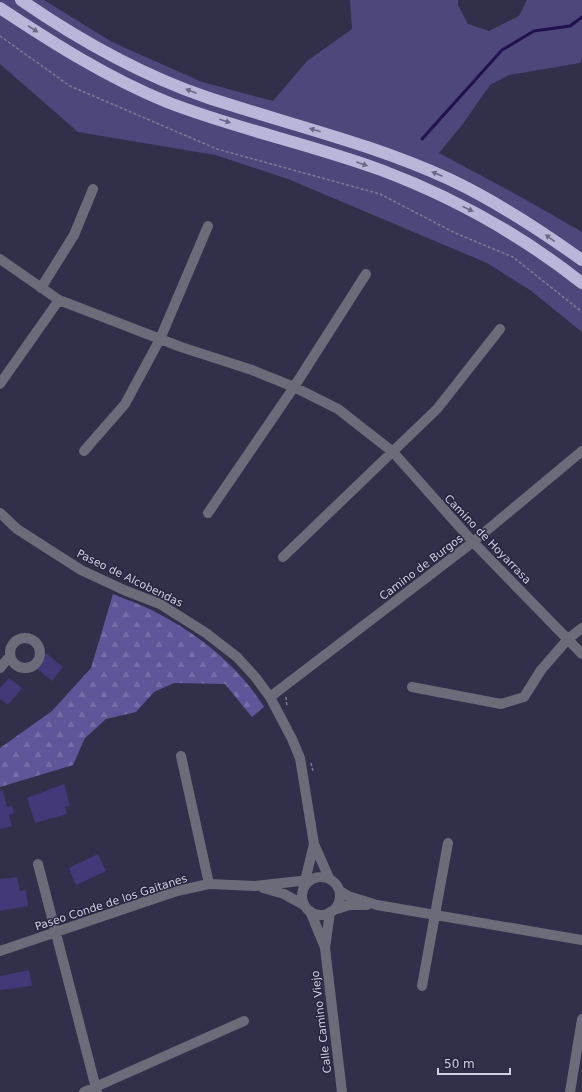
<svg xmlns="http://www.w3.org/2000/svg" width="582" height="1092" font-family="'DejaVu Sans',sans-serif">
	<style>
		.green { fill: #4e477b }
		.forest { fill: url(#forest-firs) }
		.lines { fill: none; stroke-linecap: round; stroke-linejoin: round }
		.stream { stroke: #21114f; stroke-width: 3 }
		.building { fill: #433878 }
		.path { stroke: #7e7c93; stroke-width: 1.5; stroke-dasharray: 3 2; stroke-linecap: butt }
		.minor { stroke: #6c6b79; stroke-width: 10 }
		.highway { stroke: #b9b7d9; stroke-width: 12 }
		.oneway { fill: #696785 }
		.labels { text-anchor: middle; stroke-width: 3; stroke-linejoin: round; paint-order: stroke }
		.street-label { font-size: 11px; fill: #d1d0e2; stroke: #282540 }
	</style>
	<defs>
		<pattern id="forest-firs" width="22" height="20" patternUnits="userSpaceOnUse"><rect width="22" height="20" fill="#5f5699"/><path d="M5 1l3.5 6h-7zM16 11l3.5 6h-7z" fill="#756da7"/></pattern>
	</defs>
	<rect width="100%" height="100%" fill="#322f4a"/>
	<!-- green -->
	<path class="green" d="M0 0H44L112 42 202 82 273 101 307 61 352 29 350 0H458V5L468 24 489 31 519 16 527 0H582V57L580 63 509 75 490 85 462 125 439 153 521 197 582 232V332L530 290 487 263 288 179 215 155 78 132 0 64Z"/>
	<!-- forest -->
	<path class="forest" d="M113 594C129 601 146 606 161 615 202 637 239 667 264 707L252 717 225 684 174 683 154 692 136 712 106 719 85 738 73 765 0 787V748L52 711 91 668Z"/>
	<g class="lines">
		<!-- stream -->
		<path class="stream" d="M422 139 502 50 534 31 570 26 582 17"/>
	</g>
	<!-- building -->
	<path class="building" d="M46 653 63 667 52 681 35 667Z
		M9 678 22 688 8 705 0 699V688Z
		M64 784 70 805 65 807 67 814 35 823 27 798Z
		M0 791H3L7 807 12 805 14 813 9 815 12 826 0 829Z
		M98 854 106 871 76 885 69 868Z
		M17 877 20 891 26 890 28 906 0 911V879Z
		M29 970 32 986 0 990V976Z"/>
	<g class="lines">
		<!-- path -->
		<path class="path" d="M0 36 70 86 217 149 380 194 455 233 513 257 582 312
			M286 697 287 707
			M311 763 313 771"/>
		<!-- minor -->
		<path class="minor" d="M0 259 59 300 181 347 252 370 294 387 338 409 393 452 473 542 582 654
			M41 288 74 235 93 189
			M0 384 59 300
			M84 451 125 404 160 339 208 226
			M0 513 17 529 81 570 124 590 160 604 206 633 237 657 256 678 270 697 292 739 300 758 314 844 304 885
			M208 513 294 387 366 274
			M283 557 437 409 500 329
			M10 653a15 15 0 1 1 30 0a15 15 0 1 1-30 0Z
			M0 668 10 656
			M412 687 501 704 524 697 541 670 568 639 582 628
			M270 697 473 542 582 451
			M181 756 209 884
			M314 844 329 878
			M38 864 97 1092
			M302 896a19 19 0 1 1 38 0a19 19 0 1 1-38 0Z
			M263 888 284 894 304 905
			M340 891 348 896 377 905 582 940
			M334 910 349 905H367
			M310 911 324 945
			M330 912 325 948 342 1092
			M0 951 177 891 209 884 255 886 309 880
			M422 986 448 843
			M84 1092 244 1021
			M570 1092 582 1019"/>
		<!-- highway -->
		<path class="highway" d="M21 0C79 40 139 74 206 97 287 124 371 143 449 179 496 201 540 230 582 260
			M0 8C53 43 108 78 167 102 236 129 311 144 381 170 453 197 521 235 582 283"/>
	</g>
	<!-- one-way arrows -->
	<defs><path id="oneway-solid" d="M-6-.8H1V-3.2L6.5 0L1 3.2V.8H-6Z"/></defs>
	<g class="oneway">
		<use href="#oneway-solid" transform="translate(33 29) rotate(33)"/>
		<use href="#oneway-solid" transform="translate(191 91) rotate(-159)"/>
		<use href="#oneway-solid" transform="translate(225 121) rotate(17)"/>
		<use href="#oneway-solid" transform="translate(315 130) rotate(-162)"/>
		<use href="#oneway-solid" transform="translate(362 164) rotate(19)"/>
		<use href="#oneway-solid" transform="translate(437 174) rotate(-157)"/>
		<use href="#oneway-solid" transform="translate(468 209) rotate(26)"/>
		<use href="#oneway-solid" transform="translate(550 238) rotate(-144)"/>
	</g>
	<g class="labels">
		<!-- street labels -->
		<g class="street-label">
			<text transform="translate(488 539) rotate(46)" y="4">Camino de Hoyarrasa</text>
			<text transform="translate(421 567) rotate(-37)" y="4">Camino de Burgos</text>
			<text transform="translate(130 578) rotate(26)" y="4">Paseo de Alcobendas</text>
			<text transform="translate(111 902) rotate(-18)" y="4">Paseo Conde de los Gaitanes</text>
			<text transform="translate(321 1022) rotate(-97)" y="4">Calle Camino Viejo</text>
		</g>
	</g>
	<!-- scale -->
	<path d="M438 1068v6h72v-6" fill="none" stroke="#d1d0e2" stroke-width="2"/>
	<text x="444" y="1068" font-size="12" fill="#d1d0e2" stroke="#282540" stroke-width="3" paint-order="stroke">50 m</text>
</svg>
